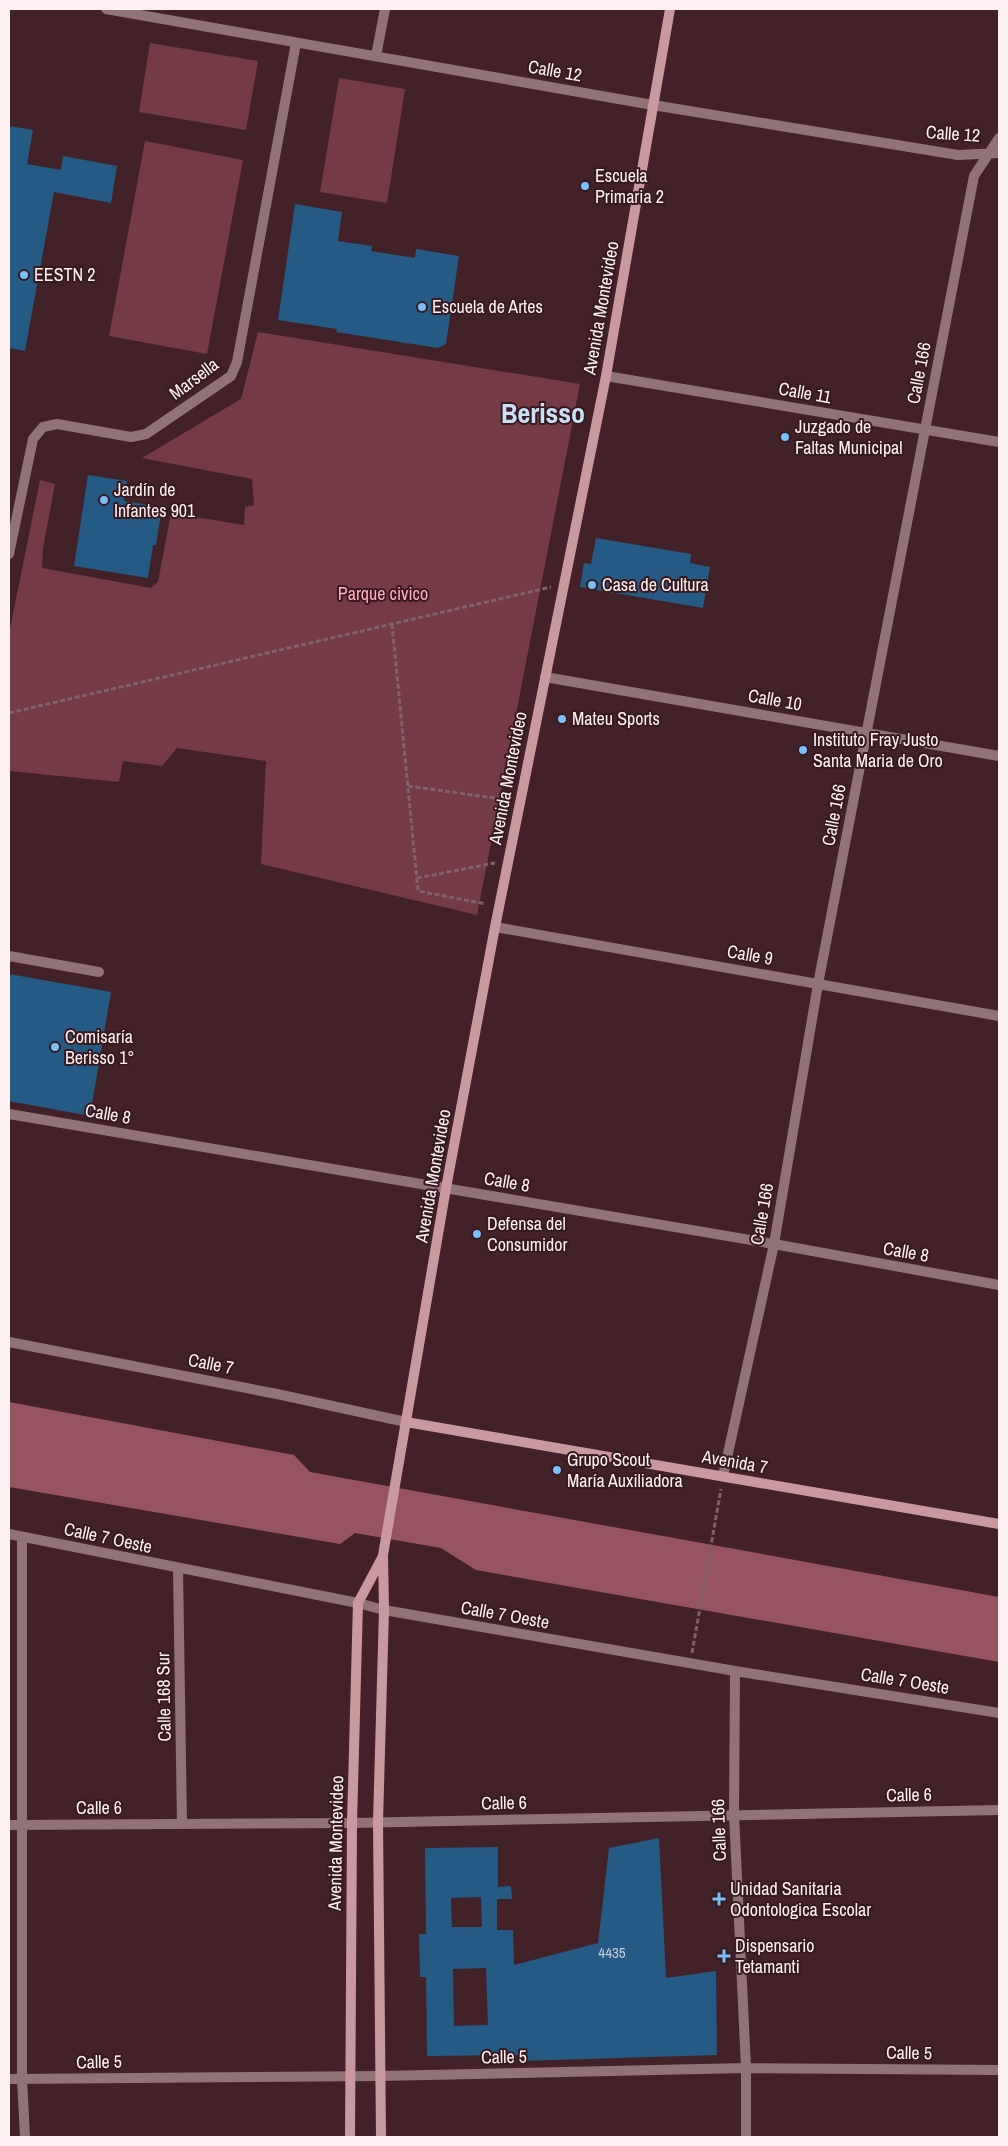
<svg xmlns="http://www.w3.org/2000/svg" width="1008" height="2146" font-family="'Archivo Narrow',sans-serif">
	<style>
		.green { fill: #743b46 }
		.water { fill: #955460 }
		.building { fill: #245a83; fill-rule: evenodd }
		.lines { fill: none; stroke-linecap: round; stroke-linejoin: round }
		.path { stroke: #7d6367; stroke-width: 3; stroke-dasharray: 5 2.5; stroke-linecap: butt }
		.minor { stroke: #917277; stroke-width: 10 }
		.secondary { stroke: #ca99a0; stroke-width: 10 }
		.poi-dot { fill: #79bff8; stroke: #37191f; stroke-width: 2 }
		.labels { text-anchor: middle; stroke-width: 4; stroke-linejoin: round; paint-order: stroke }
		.number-label { font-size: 15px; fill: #c7cad6 }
		.street-label { font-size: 18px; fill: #fdf0f2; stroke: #37191f }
		.poi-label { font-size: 18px; fill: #fdf0f2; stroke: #37191f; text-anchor: start }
		.park-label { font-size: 18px; fill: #feaebc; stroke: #37191f }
		.town-label { font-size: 28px; font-weight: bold; fill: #c8e1f7; stroke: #37191f }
	</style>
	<rect width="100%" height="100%" fill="#422228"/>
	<!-- green -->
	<path class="green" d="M150 43 258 61 246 130 139 112Z
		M339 78 405 89 387 203 320 192Z
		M145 141 243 160 207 354 109 336Z
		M258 332 580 384 477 915 261 864 266 761 177 748 162 766 123 761 119 782 9 771V634L40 480 55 484 43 548 42 568 151 588 158 582 171 513 244 525 245 507 254 505 252 479 142 458 241 399Z"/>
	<!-- water -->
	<path class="water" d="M9 1402 294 1455 310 1472 999 1597V1662L476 1570 441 1548 355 1533 340 1544 9 1487Z"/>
	<!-- building -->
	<path class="building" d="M9 126 33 130 27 164 61 170 63 156 117 166 111 203 54 192 25 351 9 348Z
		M295 204 342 212 338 241 372 246 371 251 415 258 416 249 459 256 446 344 438 348 336 332 337 329 278 320Z
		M88 475 127 481 124 501 162 507 156 545H153L148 578 74 566Z
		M596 538 691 554 690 563 710 567 703 608 580 587 584 563 591 564Z
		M9 974 111 992 90 1116 9 1101Z
		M659 1838 666 1978 716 1971 717 2055 521 2061V2055L427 2056 426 1977H420L419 1934H426L425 1848 498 1847V1887L511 1886 512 1899H497V1930H513L514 1965 598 1943 609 1848ZM481 1897 482 1927H452L451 1898ZM486 1968 488 2025 454 2026 453 1969Z"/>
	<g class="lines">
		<!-- path -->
		<path class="path" d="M392 624 418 891 486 904
			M9 713 551 587
			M408 786 509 800
			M417 878 495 863
			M692 1653 721 1489"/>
		<!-- minor -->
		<path class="minor" d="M106 9 653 105 958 155 999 153
			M376 56 385 9
			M606 376 999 442
			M9 554 33 439 43 427 57 424 131 437 146 434 231 376 237 362 296 43
			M545 677 999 756
			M495 927 999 1016
			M9 956 99 972
			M9 1114 774 1244 999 1285
			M9 1342 277 1394 406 1422
			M723 1476 774 1244 818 984 974 176 999 138
			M9 1534 358 1603 384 1610 735 1671 999 1713
			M22 1537V2079L25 2137
			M178 1569 182 1824
			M735 1671 734 1814 746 2068V2137
			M9 1825 352 1823 999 1810
			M9 2079 380 2076 746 2068 999 2070"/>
		<!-- secondary -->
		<path class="secondary" d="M406 1422 999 1524
			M350 2137 352 1823 358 1603 383 1556
			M381 2137 378 1822 384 1610 383 1555 446 1188 495 927 606 376 670 9"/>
	</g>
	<!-- markers -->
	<g class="poi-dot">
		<circle cx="585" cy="186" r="5"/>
		<circle cx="24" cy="275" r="5"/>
		<circle cx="422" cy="307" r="5"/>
		<circle cx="785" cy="437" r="5"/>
		<circle cx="104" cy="500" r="5"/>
		<circle cx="592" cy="585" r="5"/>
		<circle cx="562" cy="719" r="5"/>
		<circle cx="803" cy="750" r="5"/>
		<circle cx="55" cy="1047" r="5"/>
		<circle cx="477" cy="1234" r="5"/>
		<circle cx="557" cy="1470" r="5"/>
		<path d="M716.5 1891.5h5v5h5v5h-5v5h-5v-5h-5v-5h5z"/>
		<path d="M721.5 1948.5h5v5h5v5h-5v5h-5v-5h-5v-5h5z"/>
	</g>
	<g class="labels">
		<!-- number labels -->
		<g class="number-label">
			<text x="612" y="1958">4435</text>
		</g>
		<!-- street labels -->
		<g class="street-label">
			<text transform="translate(555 71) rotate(10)" y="6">Calle 12</text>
			<text transform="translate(953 134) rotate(4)" y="6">Calle 12</text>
			<text transform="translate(601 308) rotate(-80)" y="6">Avenida Montevideo</text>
			<text transform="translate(919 373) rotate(-79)" y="6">Calle 166</text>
			<text transform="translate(194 379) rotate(-37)" y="6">Marsella</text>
			<text transform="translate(805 393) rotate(10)" y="6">Calle 11</text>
			<text transform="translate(775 700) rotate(10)" y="6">Calle 10</text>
			<text transform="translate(508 778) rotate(-79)" y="6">Avenida Montevideo</text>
			<text transform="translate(834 815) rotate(-79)" y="6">Calle 166</text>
			<text transform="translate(750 955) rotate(10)" y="6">Calle 9</text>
			<text transform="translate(108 1114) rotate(10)" y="6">Calle 8</text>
			<text transform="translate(433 1176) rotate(-80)" y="6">Avenida Montevideo</text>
			<text transform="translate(507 1182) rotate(10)" y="6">Calle 8</text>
			<text transform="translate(762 1214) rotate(-80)" y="6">Calle 166</text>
			<text transform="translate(906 1252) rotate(10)" y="6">Calle 8</text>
			<text transform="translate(211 1364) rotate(11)" y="6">Calle 7</text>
			<text transform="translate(735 1462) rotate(10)" y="6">Avenida 7</text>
			<text transform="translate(108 1538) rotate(12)" y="6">Calle 7 Oeste</text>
			<text transform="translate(505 1615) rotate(10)" y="6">Calle 7 Oeste</text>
			<text transform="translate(905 1681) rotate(9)" y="6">Calle 7 Oeste</text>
			<text transform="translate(164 1697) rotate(-91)" y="6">Calle 168 Sur</text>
			<text transform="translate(909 1795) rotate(-1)" y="6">Calle 6</text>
			<text transform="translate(504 1803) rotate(-1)" y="6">Calle 6</text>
			<text x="99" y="1814">Calle 6</text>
			<text transform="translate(719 1830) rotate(-92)" y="6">Calle 166</text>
			<text transform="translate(336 1843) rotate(-89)" y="6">Avenida Montevideo</text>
			<text transform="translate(909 2053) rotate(1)" y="6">Calle 5</text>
			<text transform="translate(504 2057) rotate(-1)" y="6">Calle 5</text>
			<text transform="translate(99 2062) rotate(-1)" y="6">Calle 5</text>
		</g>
		<!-- poi labels -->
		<g class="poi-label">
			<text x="595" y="182">Escuela<tspan x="595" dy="21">Primaria 2</tspan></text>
			<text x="34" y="281">EESTN 2</text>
			<text x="432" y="313">Escuela de Artes</text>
			<text x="795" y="433">Juzgado de<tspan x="795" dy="21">Faltas Municipal</tspan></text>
			<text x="114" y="496">Jardín de<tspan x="114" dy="21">Infantes 901</tspan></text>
			<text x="602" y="591">Casa de Cultura</text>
			<text x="572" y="725">Mateu Sports</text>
			<text x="813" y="746">Instituto Fray Justo<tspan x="813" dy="21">Santa Maria de Oro</tspan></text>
			<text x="65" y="1043">Comisaría<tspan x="65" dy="21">Berisso 1°</tspan></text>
			<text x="487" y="1230">Defensa del<tspan x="487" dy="21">Consumidor</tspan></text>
			<text x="567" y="1466">Grupo Scout<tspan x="567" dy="21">María Auxiliadora</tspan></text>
			<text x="730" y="1895">Unidad Sanitaria<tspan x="730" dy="21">Odontologica Escolar</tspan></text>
			<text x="735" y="1952">Dispensario<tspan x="735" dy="21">Tetamanti</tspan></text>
		</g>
		<!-- park labels -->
		<g class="park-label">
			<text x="383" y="600">Parque civico</text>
		</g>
		<!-- town labels -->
		<g class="town-label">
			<text x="543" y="423">Berisso</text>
		</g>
	</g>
	<!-- border -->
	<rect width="1008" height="2146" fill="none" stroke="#fdf0f2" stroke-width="20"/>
</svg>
